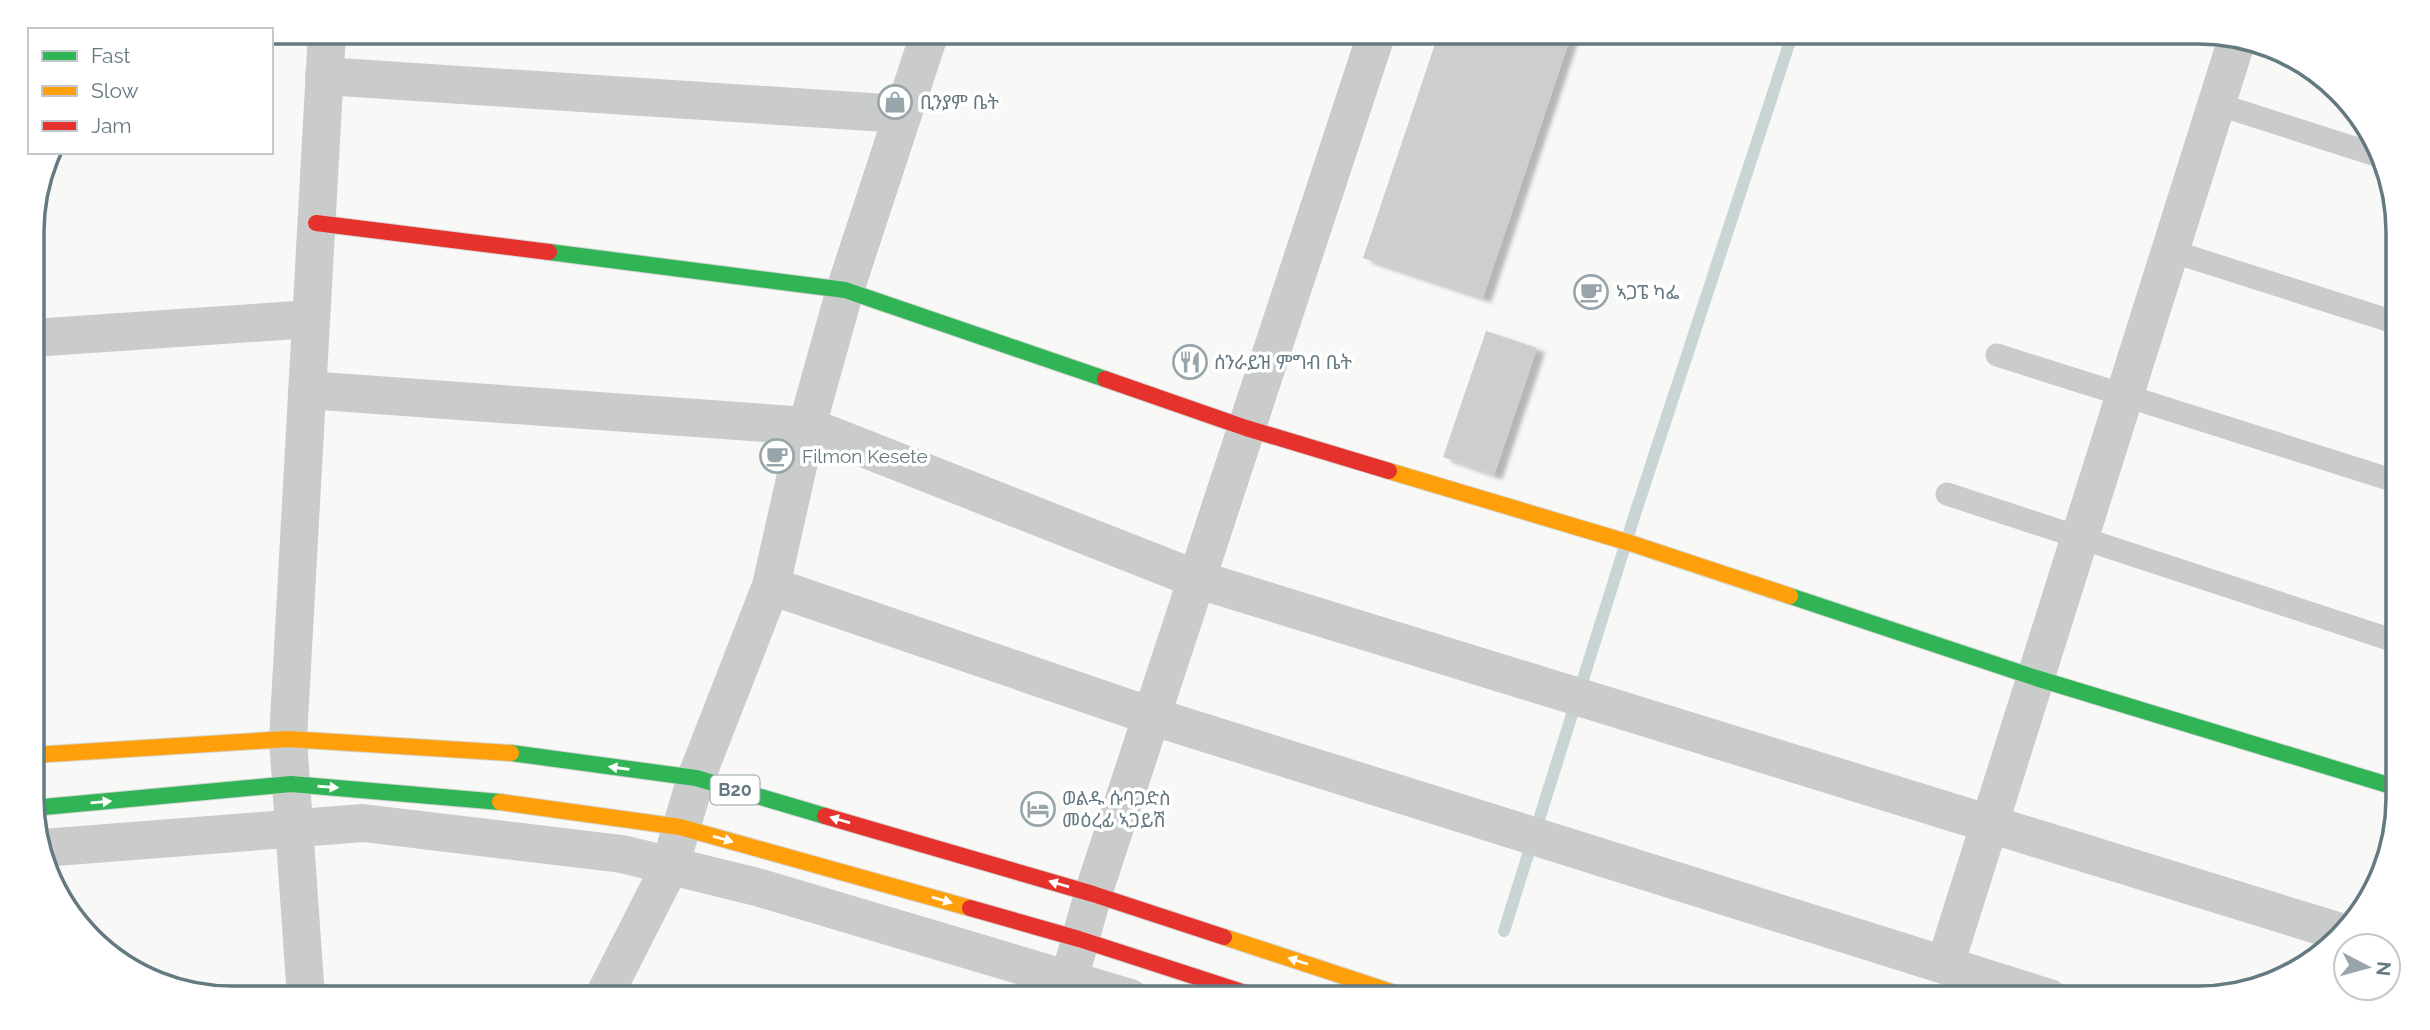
<svg xmlns="http://www.w3.org/2000/svg" width="2430" height="1030" font-family="Raleway,'Noto Sans Ethiopic',sans-serif">
	<style>
		.lines { fill: none; stroke-linecap: round; stroke-linejoin: round }
		.stream { stroke: #c9d4d5; stroke-width: 12 }
		.building { fill: #cdcfcf; filter: url(#shadow) }
		.fast-casing { stroke: #d3d4d4; stroke-width: 18 }
		.slow-casing { stroke: #d3d4d4; stroke-width: 18 }
		.jam-casing { stroke: #d3d4d4; stroke-width: 18 }
		.lane { stroke: #cacccc; stroke-width: 23 }
		.street { stroke: #cacccc; stroke-width: 38 }
		.fast { stroke: #30b455; stroke-width: 16 }
		.slow { stroke: #ff9f0a; stroke-width: 16 }
		.jam { stroke: #e5322d; stroke-width: 16 }
		.oneway { fill: #fff }
		.labels { text-anchor: middle; stroke-width: 7; stroke-linejoin: round; paint-order: stroke }
		.shield { fill: #fff; stroke: #93a1a6; stroke-width: 2 }
		.shield-label { font-size: 18px; font-weight: bold; fill: #657980 }
		.poi-label { font-size: 19px; fill: #657980; stroke: #fff; text-anchor: start }
		.rim { fill: none; stroke: #657980; stroke-width: 3.5 }
	</style>
	<defs>
		<filter id="shadow"><feDropShadow dx="8" dy="4.5" stdDeviation="2" flood-color="#0004"/></filter>
	</defs>
	<rect width="100%" height="100%" fill="#f8f8f7"/>
	<g class="lines">
		<!-- stream -->
		<path class="stream" d="M1504 931 1635 514 1793 32"/>
	</g>
	<!-- building -->
	<path class="building" d="M1439 32H1572L1483 298 1363 258Z
		M1486 331 1537 348 1494 475 1443 457Z"/>
	<g class="lines">
		<!-- fast casing -->
		<g class="fast-casing">
			<path id="fast" d="M549 252 845 290 1105 379
				M1790 596 2036 678 2398 788
				M511 753 696 778 825 816
				M33 808 291 784 500 802"/>
		</g>
		<!-- slow casing -->
		<g class="slow-casing">
			<path id="slow" d="M1389 471 1630 543 1790 596
				M33 755 288 739 511 753
				M500 802 680 827 970 908
				M1224 937 1410 998"/>
		</g>
		<!-- jam casing -->
		<g class="jam-casing">
			<path id="jam" d="M316 223 549 252
				M1105 379 1246 428 1389 471
				M825 816 1093 894 1224 937
				M970 908 1079 939 1261 998"/>
		</g>
		<!-- lane -->
		<path class="lane" d="M2217 104 2376 155
			M2171 251 2397 323
			M1997 355 2398 482
			M1947 494 2398 642"/>
		<!-- street -->
		<path class="street" d="M324 76 901 114
			M32 338 311 319
			M307 390 807 426 1196 579 2337 931
			M771 586 1151 716 2049 998
			M43 848 363 823 622 854 757 887 1130 998
			M1945 965 2237 39
			M1072 969 1093 894 1377 32
			M306 998 288 739 327 32
			M603 998 670 866 696 778 771 586 807 426 845 290 930 32"/>
		<!-- fast -->
		<use href="#fast" class="fast"/>
		<!-- slow -->
		<use href="#slow" class="slow"/>
		<!-- jam -->
		<use href="#jam" class="jam"/>
	</g>
	<!-- one-way arrows -->
	<defs><path id="oneway-solid" d="M-6-.8H1V-3.2L6.5 0L1 3.2V.8H-6Z" transform="scale(1.75)"/></defs>
	<g class="oneway">
		<use href="#oneway-solid" transform="translate(619 768) rotate(-172)"/>
		<use href="#oneway-solid" transform="translate(328 787) rotate(4)"/>
		<use href="#oneway-solid" transform="translate(101 802) rotate(-5)"/>
		<use href="#oneway-solid" transform="translate(840 820) rotate(-164)"/>
		<use href="#oneway-solid" transform="translate(723 839) rotate(16)"/>
		<use href="#oneway-solid" transform="translate(1059 884) rotate(-164)"/>
		<use href="#oneway-solid" transform="translate(942 900) rotate(16)"/>
		<use href="#oneway-solid" transform="translate(1298 961) rotate(-162)"/>
	</g>
	<!-- icons -->
	<defs>
		<g id="shop-ring" transform="scale(1.75)"><circle r="9.5" fill="#fff" stroke="#98a5aa" stroke-width="1.5"/><path d="M-5-2.5h2.3a2.7 3.5 0 0 1 5.4 0H5L5.5 6h-11ZM-1.5-2.5h3a1.5 2.3 0 0 0-3 0Z" fill="#98a5aa"/></g>
		<g id="cafe-ring" transform="scale(1.75)"><circle r="9.5" fill="#fff" stroke="#98a5aa" stroke-width="1.5"/><path d="M-5.5-4.5H6V0H3Q3 3.5 0 3.5H-2.5Q-5.5 3.5-5.5 0ZM3-3.2v2h1.7v-2ZM-6 4.5H4V6H-6Z" fill="#98a5aa"/></g>
		<g id="restaurant-ring" transform="scale(1.75)"><circle r="9.5" fill="#fff" stroke="#98a5aa" stroke-width="1.5"/><path d="M-5-6h1v4h1v-4h1v4h1v-4h1v5L-1.5 .5V6h-2V.5L-5-1ZM5-6V6H3V1.5H1.5Q1.5-4 5-6Z" fill="#98a5aa"/></g>
		<g id="hotel-ring" transform="scale(1.75)"><circle r="9.5" fill="#fff" stroke="#98a5aa" stroke-width="1.5"/><path d="M-6-4.5h1.5V1H6V5H4.5V3h-9V5H-6ZM-4 0a1.8 1.8 0 1 1 3.6 0ZM.5 0V-2.5h3Q6-2.5 6 0Z" fill="#98a5aa"/></g>
	</defs>
	<g fill-rule="evenodd">
		<use href="#shop-ring" x="895" y="102"/>
		<use href="#cafe-ring" x="1591" y="292"/>
		<use href="#restaurant-ring" x="1190" y="362"/>
		<use href="#cafe-ring" x="777" y="456"/>
		<use href="#hotel-ring" x="1038" y="809"/>
	</g>
	<g class="labels">
		<!-- shield labels -->
		<rect class="shield" x="710.5" y="775.5" width="49" height="29" rx="5"/>
		<g class="shield-label">
			<text x="735" y="796">B20</text>
		</g>
		<!-- poi labels -->
		<g class="poi-label">
			<text x="920" y="109">ቢንያም ቤት</text>
			<text x="1616" y="299">ኣጋፔ ካፌ</text>
			<text x="1214" y="369">ሰንራይዝ ምግብ ቤት</text>
			<text x="802" y="463">Filmon Kesete</text>
			<text x="1062" y="805">ወልዱ ሱባጋድስ<tspan x="1062" dy="22">መዕረፊ ኣጋይሽ</tspan></text>
		</g>
	</g>
	<!-- crop -->
	<path d="M0 0H2430V1030H0ZM232 44H2198A188 188 0 0 1 2386 232V798A188 188 0 0 1 2198 986H232A188 188 0 0 1 44 798V232A188 188 0 0 1 232 44Z" fill="#fff" fill-rule="evenodd"/>
	<path class="rim" d="M232 44H2198A188 188 0 0 1 2386 232V798A188 188 0 0 1 2198 986H232A188 188 0 0 1 44 798V232A188 188 0 0 1 232 44Z"/>
	<!-- legend -->
	<rect x="28" y="28" width="245" height="126" fill="#ffffff" stroke="#c1c9cc" stroke-width="2"/>
	<rect x="42" y="51" width="35" height="10" fill="#30b455" stroke="#c1c9cc" stroke-width="2"/>
	<text x="91" y="63" font-size="21" fill="#657980">Fast</text>
	<rect x="42" y="86" width="35" height="10" fill="#ff9f0a" stroke="#c1c9cc" stroke-width="2"/>
	<text x="91" y="98" font-size="21" fill="#657980">Slow</text>
	<rect x="42" y="121" width="35" height="10" fill="#e5322d" stroke="#c1c9cc" stroke-width="2"/>
	<text x="91" y="133" font-size="21" fill="#657980">Jam</text>
	<!-- north arrow -->
	<g transform="translate(2367 967) rotate(96)"><circle r="33" fill="#ffffff" stroke="#c1c9cc" stroke-width="2"/>
	<path d="M0-5L12 26L0 18L-12 26Z" fill="#98a5aa"/>
	<text y="-10" font-size="19" font-weight="bold" text-anchor="middle" fill="#657980">N</text>
	</g>
</svg>
